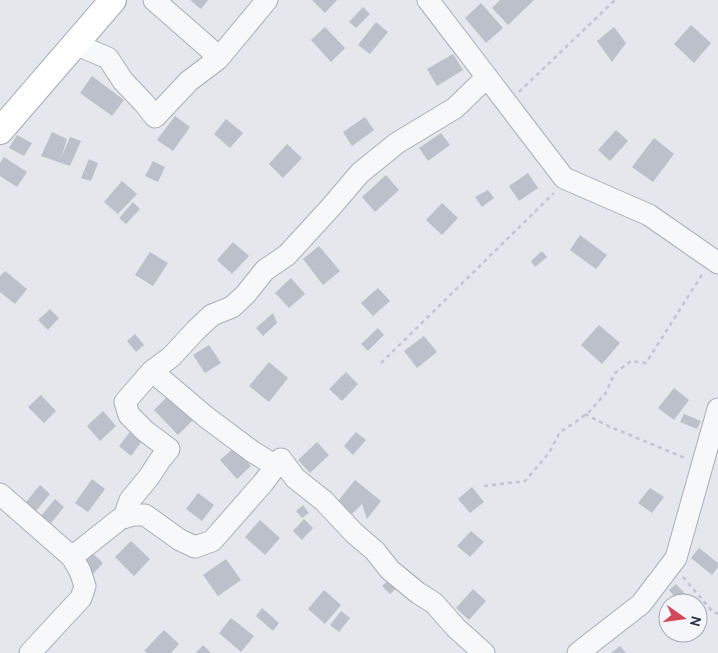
<svg xmlns="http://www.w3.org/2000/svg" width="718" height="653" font-family="Cabin,sans-serif">
	<style>
		.building { fill: #bbc0ca }
		.lines { fill: none; stroke-linecap: round; stroke-linejoin: round }
		.minor-casing { stroke: #a9aeb7; stroke-width: 23 }
		.major-casing { stroke: #a3abb8; stroke-width: 28 }
		.path { stroke: #c2c5cb; stroke-width: 2.5; stroke-dasharray: 4 4; stroke-linecap: butt }
		.minor { stroke: #f7f8fa; stroke-width: 21 }
		.major { stroke: #fff; stroke-width: 26 }
	</style>
	<rect width="100%" height="100%" fill="#e4e7ec"/>
	<!-- building -->
	<path class="building" d="M190 0H208L201 9Z
		M312 0H337L325 13Z
		M500 0H534L508 25 492 8Z
		M481 3 503 28 486 43 465 18Z
		M363 7 370 14 356 28 349 22Z
		M376 22 388 32 370 54 358 45Z
		M691 25 711 43 694 63 674 44Z
		M325 27 345 48 331 62 311 40Z
		M614 27 626 43 612 62 597 41Z
		M453 54 463 70 437 86 427 69Z
		M92 76 124 100 112 116 80 93Z
		M175 116 190 127 173 151 157 140Z
		M365 117 374 130 352 146 343 132Z
		M226 119 243 133 230 148 214 134Z
		M616 130 628 141 610 161 598 150Z
		M52 132 67 139 61 158 70 137 81 141 70 166 41 156Z
		M441 133 450 145 428 161 419 148Z
		M17 135 32 143 24 156 9 148Z
		M654 138 674 154 653 182 632 167Z
		M287 144 302 158 283 178 269 164Z
		M4 157 27 172 17 187 0 176V163Z
		M89 159 98 163 91 181 81 178Z
		M153 161 165 167 158 182 145 176Z
		M528 173 538 188 519 201 509 186Z
		M386 175 399 190 375 212 362 197Z
		M122 181 137 194 118 214 104 202Z
		M488 190 494 198 482 207 475 197Z
		M133 202 140 209 126 224 119 218Z
		M442 203 458 218 442 235 426 220Z
		M580 235 607 255 596 269 570 250Z
		M233 242 249 256 232 274 217 260Z
		M319 246 340 271 323 285 303 259Z
		M542 251 547 257 535 267 531 261Z
		M150 252 168 263 153 286 135 275Z
		M5 271 27 289 15 304 0 292V276Z
		M291 278 305 294 289 308 275 293Z
		M378 288 390 301 373 316 361 303Z
		M50 309 59 318 48 330 38 320Z
		M273 313 277 323 263 336 256 328Z
		M599 325 620 343 602 364 581 345Z
		M378 328 384 335 368 351 361 344Z
		M135 334 144 345 136 352 127 341Z
		M424 336 437 352 417 368 404 351Z
		M209 345 221 363 205 373 193 355Z
		M269 362 288 378 269 402 249 386Z
		M346 372 358 384 342 401 329 389Z
		M674 388 689 400 674 420 658 408Z
		M171 393 195 418 178 435 154 410Z
		M41 395 56 411 44 423 28 407Z
		M103 411 116 426 100 441 87 426Z
		M684 414 701 421 697 429 680 422Z
		M133 428 145 437 131 456 119 446Z
		M356 432 366 440 353 455 344 446Z
		M317 442 329 455 310 473 298 460Z
		M234 448 251 466 237 479 220 460Z
		M92 479 105 489 88 512 75 503Z
		M355 480 381 501 367 519 362 504 352 514 338 501Z
		M40 485 50 494 36 511 26 502Z
		M472 487 484 502 470 513 458 499Z
		M650 488 664 497 652 513 638 503Z
		M198 493 214 505 202 521 186 509Z
		M55 499 64 507 51 523 41 516Z
		M303 505 309 513 302 518 296 511Z
		M304 519 313 528 302 540 293 531Z
		M260 520 280 538 265 555 245 537Z
		M471 531 484 542 470 557 457 546Z
		M131 541 150 559 134 576 115 557Z
		M699 548 718 563V567L712 575 691 558Z
		M90 551 103 563 93 574 80 563Z
		M226 559 241 580 218 596 203 575Z
		M390 579 398 587 390 594 382 586Z
		M676 584 687 596 679 602 669 590Z
		M473 589 486 601 469 620 456 608Z
		M324 590 341 605 325 624 308 609Z
		M262 608 279 623 273 631 256 616Z
		M341 611 350 618 339 632 330 625Z
		M231 618 254 636 241 652 219 633Z
		M164 630 179 644 171 653H147L144 651Z
		M203 645 211 653H196Z
		M620 646 626 653H611Z"/>
	<g class="lines">
		<!-- minor casing -->
		<g class="minor-casing">
			<path id="minor" d="M154 0 219 57
				M428 0 564 178 649 215 718 263
				M75 44 108 58 123 81 144 103 155 117 189 81 218 59 267 0
				M152 371 206 417 253 452 276 466
				M0 494 72 557 80 571 85 586 81 598 30 653
				M124 517 130 500 149 477 160 460 169 449 145 431 129 415 125 402 152 371 171 357 196 330 212 315 232 307 245 295 265 270 287 255 331 207 360 173 397 143 455 108 487 77
				M72 557 120 519 133 515H145L180 540 195 547 212 541 263 483 281 459 295 478 324 501 354 533 375 551 390 570 418 593 434 603 456 628 484 653
				M578 653 641 604 676 558 718 409"/>
		</g>
		<!-- major casing -->
		<g class="major-casing">
			<path id="major" d="M0 131 113 0"/>
		</g>
		<!-- path -->
		<path class="path" d="M519 92 615 0
			M381 363 554 193
			M585 414 608 426 685 458
			M484 486 525 481 549 453 560 432 577 421 590 411 605 394 615 373 631 361 646 363 703 273
			M683 577 712 611 718 614"/>
		<!-- minor -->
		<use href="#minor" class="minor"/>
		<!-- major -->
		<use href="#major" class="major"/>
	</g>
	<!-- north arrow -->
	<g transform="translate(683 618) rotate(104)"><circle r="24" fill="#f4f6f9" stroke="#a4a8b1"/>
	<path d="M0-4L9 19L0 12L-9 19Z" fill="#d1495b"/>
	<text y="-8" font-size="14" font-weight="bold" text-anchor="middle" fill="#2b3445">N</text>
	</g>
</svg>
